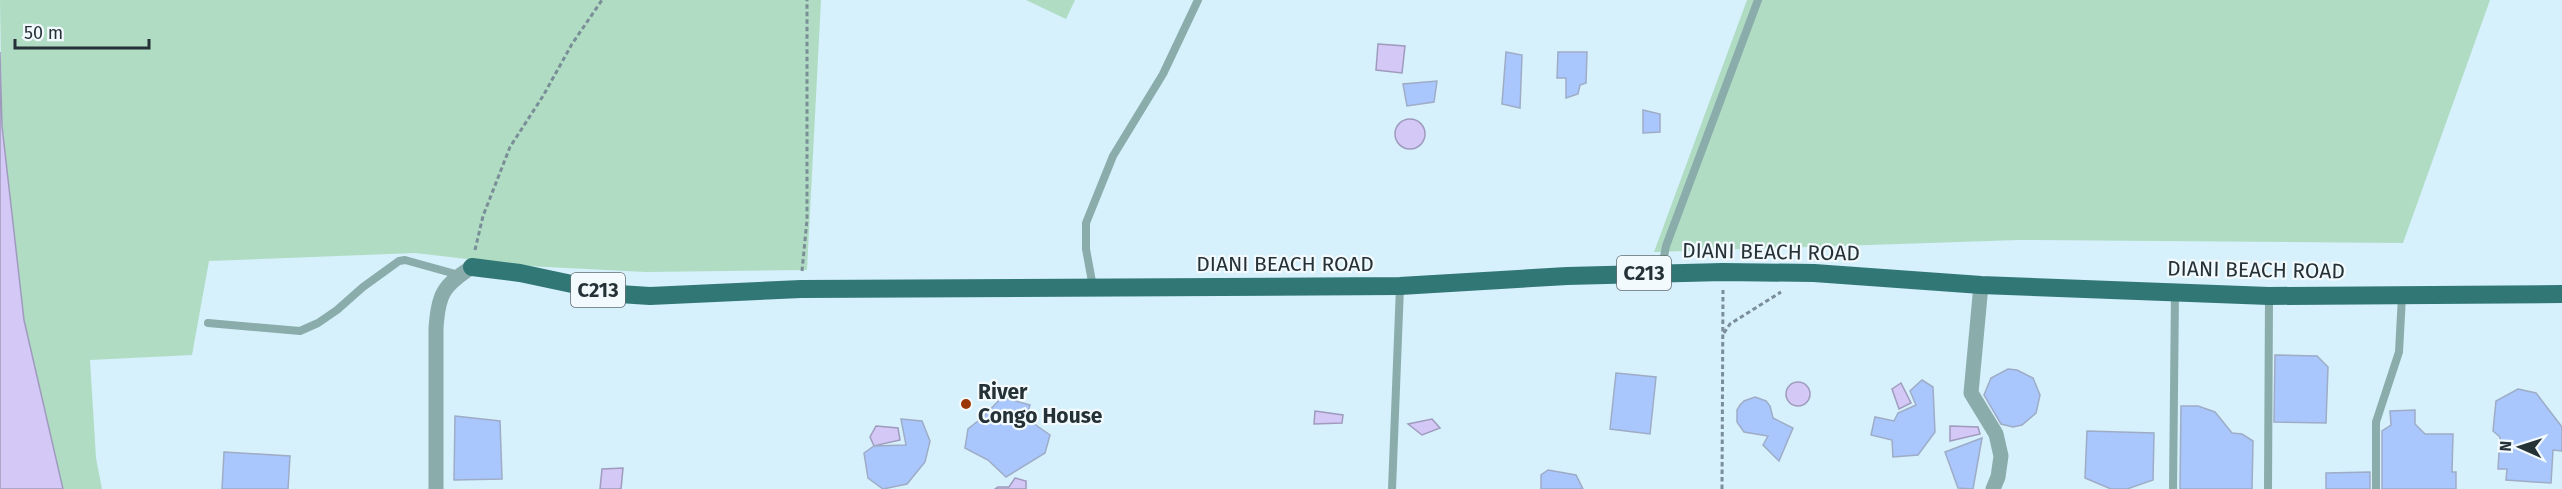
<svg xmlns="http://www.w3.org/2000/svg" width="2562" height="489" font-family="'Fira Sans',sans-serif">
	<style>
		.green { fill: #b0dcc3 }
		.water { fill: #d4c8f7; stroke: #9f9bbd; stroke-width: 1.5 }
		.building { fill: #a9c7fd; stroke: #9eacc6; stroke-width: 1.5 }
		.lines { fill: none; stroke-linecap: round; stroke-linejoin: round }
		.path { stroke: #7a8e97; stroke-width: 3; stroke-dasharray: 4.5 3; stroke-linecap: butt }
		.lane { stroke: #8aacab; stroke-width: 8 }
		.street { stroke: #8aacab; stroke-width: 15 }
		.primary { stroke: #307776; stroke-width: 18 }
		.poi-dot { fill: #9b3607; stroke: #f3fafd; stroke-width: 2 }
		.labels { text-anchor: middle; stroke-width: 4.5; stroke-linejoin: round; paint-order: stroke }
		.shield { fill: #f3fafd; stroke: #626d72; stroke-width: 1.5 }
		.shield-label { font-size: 20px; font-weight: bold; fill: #243137 }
		.street-label { font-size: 21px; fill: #243137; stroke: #f3fafd }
		.poi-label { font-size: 21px; font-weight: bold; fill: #243137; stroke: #f3fafd; text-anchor: start }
	</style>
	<rect width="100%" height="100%" fill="#d6f0fc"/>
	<!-- green -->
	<path class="green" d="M0 0H821L807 270 646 272 527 266 415 253 209 261 192 355 90 360 96 458 102 489H63L23 316 2 122Z
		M1026 0H1075L1066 19Z
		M1747 0H2490L2403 243 2019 240 1654 252Z"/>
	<!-- water -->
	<path class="water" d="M1378 44 1405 46 1402 73 1376 70Z
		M0 52 2 126 24 320 63 489H0Z
		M1395 134a15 15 0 1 1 30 0a15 15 0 1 1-30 0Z
		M1786 394a12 12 0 1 1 24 0a12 12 0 1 1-24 0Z
		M1901 383 1911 403 1899 409 1892 389Z
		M1315 411 1343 415 1342 423 1314 424Z
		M1432 419 1440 428 1422 435 1408 424Z
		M876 426 898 428 900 440 874 446 870 437Z
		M1950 426 1978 427 1980 434 1950 441Z
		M623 468 621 489H600L602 469Z
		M1015 478 1026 481V489H995L998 487H1009Z"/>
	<!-- building -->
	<path class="building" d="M1506 52 1522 55 1520 108 1502 104Z
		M1558 52H1587L1586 83 1580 85 1578 94 1566 98V78H1557Z
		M1437 81 1434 102 1407 106 1403 84Z
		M1643 110 1660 114V132L1643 133Z
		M2275 355 2317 356 2328 367 2326 423 2274 422Z
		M2008 369 2017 370 2033 378 2040 395 2036 413 2022 425 2013 427 2001 424 1984 395 1991 378Z
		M1616 373 1656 377 1650 434 1610 429Z
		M1922 380 1933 387 1935 432 1918 455 1893 457 1892 440 1871 435 1875 417 1894 421 1898 413 1916 405 1910 391Z
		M2518 389 2536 393 2562 427V451L2553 450 2551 483 2506 480 2507 469H2498L2500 437 2493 431 2496 401Z
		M1002 397 1030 405 1026 418 1050 435 1045 453 1006 477 988 460 965 448 968 429 983 417Z
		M1755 397 1766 401 1770 406 1773 418 1793 428 1779 461 1763 445 1768 436 1744 432 1737 422V410L1740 405 1744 401Z
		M2181 406H2198L2215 412 2232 433 2242 434 2253 441 2252 489H2180Z
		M2415 410V424L2425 434H2453L2452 472H2456V489H2382V431L2391 425 2390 411Z
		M455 416 500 421 502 479 454 480Z
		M901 419 922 421 930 441 925 462 907 484 883 489 868 478 864 453 874 446 906 445Z
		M2087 431 2154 433 2153 480 2127 489H2111L2085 478Z
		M1982 438 1973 489 1958 488 1945 452Z
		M224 452 290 456 288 489H222Z
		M1548 470 1576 475 1583 489H1541V475Z
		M2370 472V489H2326V473Z"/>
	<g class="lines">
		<!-- path -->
		<path class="path" d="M475 250 483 216 510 147 543 96 572 44 602 0
			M802 271 807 220V0
			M1724 333 1730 324 1781 292
			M1722 489 1723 290"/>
		<!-- lane -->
		<path class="lane" d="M1661 273 1666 246 1758 0
			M1093 287 1086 249V223L1113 156 1163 74 1198 0
			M208 323 300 331 318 323 337 310 363 287 399 261 405 260 459 275
			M1392 489 1400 287
			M2173 489 2175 293
			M2268 489 2269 296
			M2376 489V422L2399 352 2402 296"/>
		<!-- street -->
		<path class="street" d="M1981 285 1971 393 1996 434 2001 456 1998 477 1993 489
			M436 489V329C438 294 443 286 472 267"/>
		<!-- primary -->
		<path class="primary" d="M472 267 520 273 619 294 650 296 801 289 1400 286 1567 276 1723 272 1814 273 1981 285 2269 296 2562 294"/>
	</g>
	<!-- markers -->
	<circle class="poi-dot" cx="966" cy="404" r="6"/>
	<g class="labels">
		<!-- shield labels -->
		<g class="shield">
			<rect x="1617" y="256" width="54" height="34" rx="4.5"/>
			<rect x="571" y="273" width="54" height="34" rx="4.5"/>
		</g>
		<g class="shield-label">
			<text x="1644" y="280">C213</text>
			<text x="598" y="297">C213</text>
		</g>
		<!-- street labels -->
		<g class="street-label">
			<text transform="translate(1771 252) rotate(1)" y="7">DIANI BEACH ROAD</text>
			<text x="1285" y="271">DIANI BEACH ROAD</text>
			<text transform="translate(2256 270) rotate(1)" y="7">DIANI BEACH ROAD</text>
		</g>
		<!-- poi labels -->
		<g class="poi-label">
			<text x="978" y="399">River<tspan x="978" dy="24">Congo House</tspan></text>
		</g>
	</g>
	<!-- north arrow -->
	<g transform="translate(2520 447) rotate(273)" stroke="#f3fafd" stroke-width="4.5" paint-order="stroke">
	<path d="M0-4.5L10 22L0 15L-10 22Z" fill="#243137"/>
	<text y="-9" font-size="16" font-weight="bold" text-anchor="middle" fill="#243137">N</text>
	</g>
	<!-- scale -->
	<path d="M15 39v9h134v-9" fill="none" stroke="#243137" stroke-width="3"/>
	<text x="24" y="39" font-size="18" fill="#243137" stroke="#f3fafd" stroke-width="4.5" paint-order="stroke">50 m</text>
</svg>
